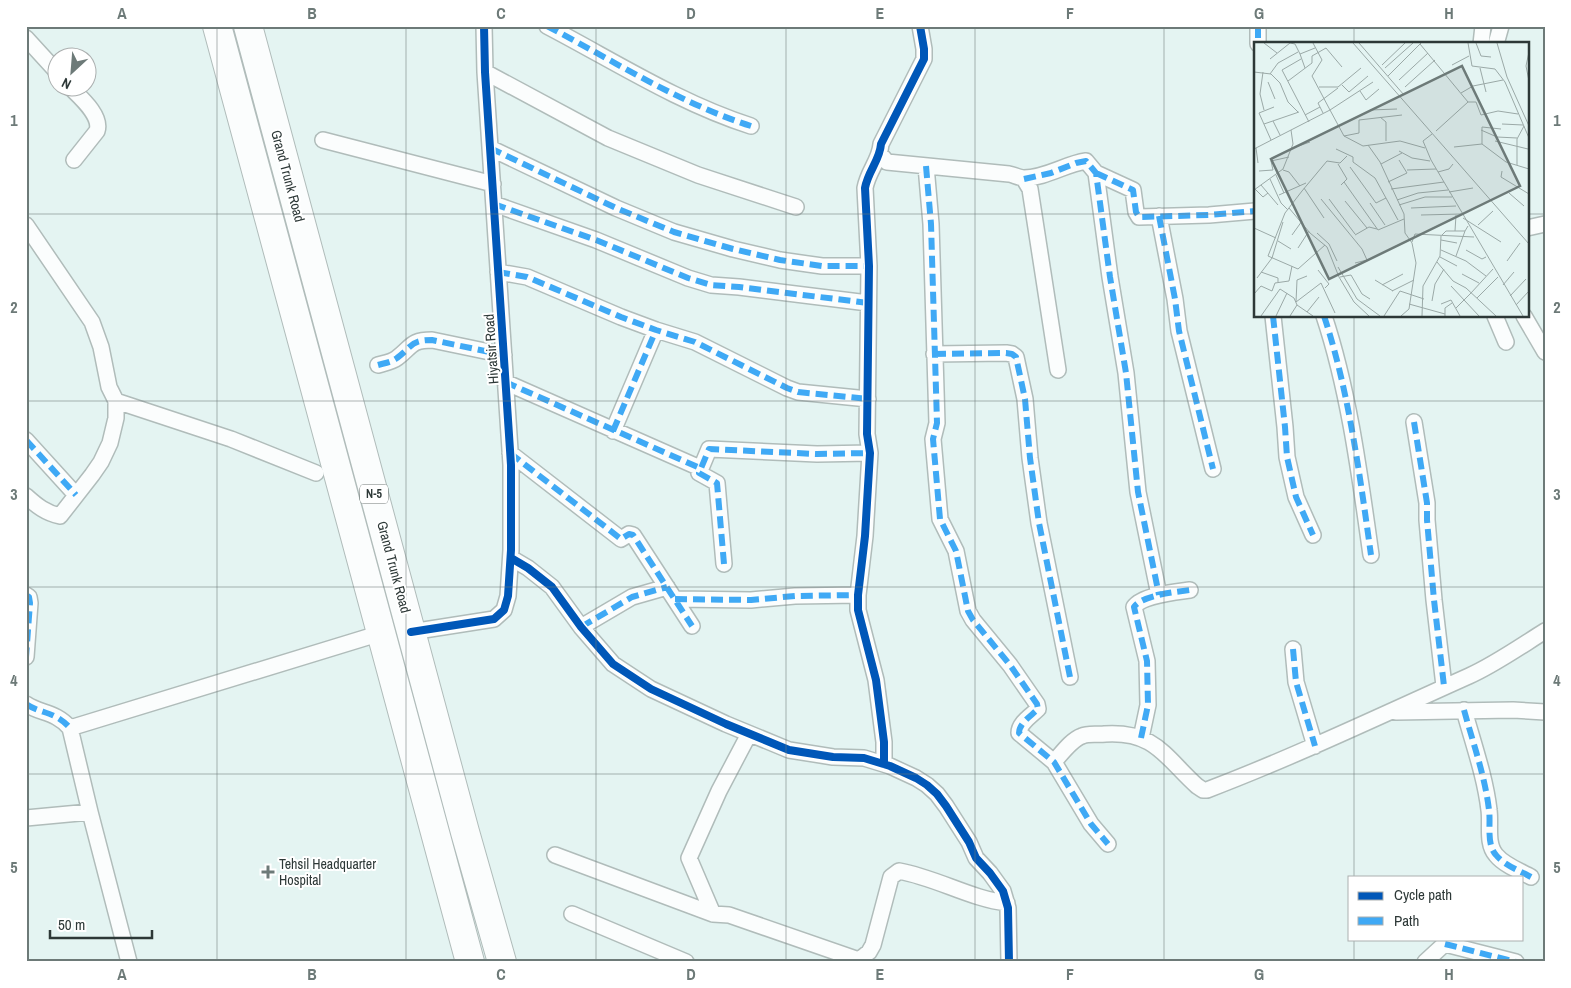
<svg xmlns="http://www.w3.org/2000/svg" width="1571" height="988" font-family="'Archivo Narrow',sans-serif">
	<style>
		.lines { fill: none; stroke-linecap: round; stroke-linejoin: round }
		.street-casing { stroke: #b0bcba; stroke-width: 18 }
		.highway-casing { stroke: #b0bcba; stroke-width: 30 }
		.street { stroke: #fbfdfd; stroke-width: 15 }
		.highway { stroke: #fbfdfd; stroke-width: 28 }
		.quiet { stroke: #3fa9f5; stroke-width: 6; stroke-dasharray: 12 6; stroke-linecap: butt }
		.cycleway-casing { stroke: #fff; stroke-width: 11 }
		.cycleway { stroke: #0057b8; stroke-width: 8 }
		.grid { fill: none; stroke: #6d7a78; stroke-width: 1; stroke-opacity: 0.55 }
		.poi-dot { fill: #6d7a78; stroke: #fff; stroke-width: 2 }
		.labels { text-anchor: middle; stroke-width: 4; stroke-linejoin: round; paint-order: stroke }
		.shield { fill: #fff; stroke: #6c7473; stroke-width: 1 }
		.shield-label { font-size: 12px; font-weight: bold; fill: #2d3837 }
		.street-label { font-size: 14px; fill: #2d3837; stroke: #fff }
		.poi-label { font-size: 14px; fill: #2d3837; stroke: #fff; text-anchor: start }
		.inset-road { fill: none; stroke: #9ba9a7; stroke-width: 1 }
		.view { fill: #6d7a78; fill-opacity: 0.15; stroke: #6d7a78; stroke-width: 2.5 }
		.inset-edge { fill: none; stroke: #2d3837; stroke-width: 2.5 }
		.neatline { fill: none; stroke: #6d7a78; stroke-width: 2 }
		.grid-label { font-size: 16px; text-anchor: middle; font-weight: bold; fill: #6d7a78 }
	</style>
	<rect width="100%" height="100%" fill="#e4f4f2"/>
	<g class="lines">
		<!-- street casing -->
		<g class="street-casing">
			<path id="street" d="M547 26C614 61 679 103 751 126
				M1258 26V44
				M26 38 58 73
				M1481 44 1483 26
				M1496 44 1501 26
				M485 72 608 138 698 175 796 207
				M71 88C81 98 102 116 97 131L74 160
				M323 140 493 184
				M490 148 616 208 674 232 733 249 780 260 822 266H869
				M880 154 887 162 1009 174C1014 175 1020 178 1024 178 1046 178 1065 164 1086 161L1096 173 1110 277 1126 373 1138 492 1159 595
				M926 166 931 224 937 423 933 439 940 519 956 551 968 611 973 620 1010 665 1037 704 1038 709C1031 716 1019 723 1019 733L1054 762 1091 824 1108 844
				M1096 173 1133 190 1136 212 1139 217 1209 215 1255 211
				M1024 179 1030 189 1058 370
				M494 204 596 240 688 278 711 285 739 287 868 303
				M1159 216 1175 299 1179 331 1213 469
				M26 225 92 322 101 347 109 387 116 401V418L110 443 101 462 92 475 60 516C46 513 37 506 26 496
				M1527 228 1545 224
				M498 272 527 277 621 317 656 330 695 342 787 388 798 392 868 399
				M1273 316 1285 427 1287 457 1296 497 1313 535
				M1324 316C1349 391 1360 477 1371 555
				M1495 316 1506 342
				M1524 316 1545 352
				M934 354 1006 353 1012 354 1016 357 1025 399 1030 458 1039 523 1070 677
				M378 365C385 363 392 362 397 358 412 347 410 340 432 340L504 355
				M505 382 700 468
				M116 401 231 439 316 473
				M1414 422 1427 503V520L1434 600 1444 686
				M613 431 656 330
				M26 440 76 495
				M510 453 621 539 629 534 633 535 692 626
				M511 558 528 568 552 587 581 627 613 664 651 689 726 724 789 750 833 757 864 758 890 766 916 778 927 785 937 794 946 806 969 842 976 858 990 873 1003 891 1008 908 1009 962
				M724 564 717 483 699 473 709 449 817 454 870 453
				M26 595 29 597 30 603 26 657
				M675 599 751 600 795 596 858 595
				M581 627 632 597 667 587
				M411 632 494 619 504 610 508 596 511 550V465L485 72 484 26
				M1293 649 1296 682 1315 746
				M26 704C41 714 55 711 70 728
				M1464 710C1473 743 1485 776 1489 810 1491 824 1486 844 1496 855 1504 865 1520 871 1531 877
				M1396 712 1513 710 1545 712
				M1141 738 1148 705 1147 661 1134 607C1142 595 1176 592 1190 590
				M1054 762C1062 753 1071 740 1082 736 1088 733 1098 735 1105 734 1155 731 1165 757 1197 786L1203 790H1207C1296 756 1382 715 1469 676 1494 665 1521 646 1545 631
				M884 764V742L876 680 858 610V595L865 536 870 453 867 434 869 266 865 188C868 171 880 160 881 144L924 59V49L920 26
				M26 818 90 812
				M555 855 713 914 729 915 859 960 869 952 873 945 891 877 899 871C937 878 971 899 1007 903
				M572 914 686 962
				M713 914 689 858 719 791 749 734
				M1445 944 1516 962
				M129 962 90 812 70 728 381 633
				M1425 962 1450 939"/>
		</g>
		<!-- highway casing -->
		<g class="highway-casing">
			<path id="highway" d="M217 26 470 962
				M248 26 465 832 502 962"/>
		</g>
		<!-- street -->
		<use href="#street" class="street"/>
		<!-- highway -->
		<use href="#highway" class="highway"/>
		<!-- quiet -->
		<path class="quiet" d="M547 26C614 61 679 103 751 126
			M1258 26V44
			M490 148 616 208 674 232 733 249 780 260 822 266H869
			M926 166 931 224 937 423 933 439 940 519 956 551 968 611 973 620 1010 665 1037 704 1038 709C1031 716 1019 723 1019 733L1054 762 1091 824 1108 844
			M1096 173 1133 190 1136 212 1139 217 1209 215 1255 211
			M1024 179 1051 173 1076 163 1086 161 1096 173 1110 277 1126 373 1138 492 1159 595
			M494 204 596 240 688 278 711 285 739 287 868 303
			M1159 216 1175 299 1179 331 1213 469
			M498 272 527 277 621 317 656 330 695 342 787 388 798 392 868 399
			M1273 316 1285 427 1287 457 1296 497 1313 535
			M1324 316C1349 391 1360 477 1371 555
			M934 354 1006 353 1012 354 1016 357 1025 399 1030 458 1039 523 1070 677
			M378 365C385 363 392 362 397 358 412 347 410 340 432 340L504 355
			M505 382 700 468
			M1414 422 1427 503V520L1434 600 1444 686
			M613 431 656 330
			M26 440 76 495
			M510 453 621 539 629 534 633 535 692 626
			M724 564 717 483 699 473 709 449 817 454 870 453
			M26 595 29 597 30 603 26 657
			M675 599 751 600 795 596 858 595
			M581 627 632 597 667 587
			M1293 649 1296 682 1315 746
			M26 704C41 714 55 711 70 728
			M1464 710C1473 743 1485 776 1489 810 1491 824 1486 844 1496 855 1504 865 1520 871 1531 877
			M1141 738 1148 705 1147 661 1134 607C1142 595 1176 592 1190 590
			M1445 944 1516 962"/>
		<!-- cycleway casing -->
		<g class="cycleway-casing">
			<path id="cycleway" d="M511 558 528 568 552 587 581 627 613 664 651 689 726 724 789 750 833 757 864 758 890 766 916 778 927 785 937 794 946 806 969 842 976 858 990 873 1003 891 1008 908 1009 962
				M411 632 494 619 504 610 508 596 511 550V465L485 72 484 26
				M884 764V742L876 680 858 610V595L865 536 870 453 867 434 869 266 865 188C868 171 880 160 881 144L924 59V49L920 26"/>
		</g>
		<!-- cycleway -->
		<use href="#cycleway" class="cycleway"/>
	</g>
	<!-- grid -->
	<path class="grid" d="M217 26V962M406 26V962M596 26V962M786 26V962M975 26V962M1164 26V962M1354 26V44M26 214H1255M1527 214H1545M1354 316V877M26 401H1545M26 587H1545M26 774H1545M1354 939V962"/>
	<!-- markers -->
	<path class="poi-dot" d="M265.5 864.5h5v5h5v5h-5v5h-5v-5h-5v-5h5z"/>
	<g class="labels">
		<!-- shield labels -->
		<rect class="shield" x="360" y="484.5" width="28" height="19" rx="4"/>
		<g class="shield-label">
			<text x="374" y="498">N-5</text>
		</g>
		<!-- street labels -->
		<g class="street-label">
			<text transform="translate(288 176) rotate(75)" y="5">Grand Trunk Road</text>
			<text transform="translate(491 349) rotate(-94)" y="5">Hiyatsir Road</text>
			<text transform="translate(394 567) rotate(75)" y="5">Grand Trunk Road</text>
		</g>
		<!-- poi labels -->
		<g class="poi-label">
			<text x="279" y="869">Tehsil Headquarter<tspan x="279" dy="16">Hospital</tspan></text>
		</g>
	</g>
	<!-- overview -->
	<g transform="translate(1254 42)">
		<rect width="275" height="275" fill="#e4f4f2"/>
		<path class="inset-road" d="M10 1 23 11M99 1 275 202M105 1 150 53M214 1 218 24 241 27 251 40 275 96M222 1 227 14 237 15M243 1 253 35 275 84M166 2 214 60 182 89M275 10 272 24 275 39M16 17 36 1 41 2 46 12M47 17 28 28 55 80M128 23 151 1M198 23 215 14M51 26 46 12 61 6M131 26 159 1M226 26 232 50M0 30 17 32 26 41 34 60 44 70M9 30 6 52 10 68M16 32 24 21 44 10M134 34 167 1M145 38 174 11M34 39 58 21V14L72 6 88 25M14 40 21 57M119 40 76 68 90 94 109 104 146 99 171 106M88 43 95 50 114 34M65 45H84L107 26M151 45 181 18M106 49 112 58 125 47M207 51 219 44 249 38M214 60H222L227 73 244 69 264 72M116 68 143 67M69 71 64 61 84 46M51 73 66 65M126 75 132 80V99M19 79 26 93M10 82 45 70M248 82 269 83M247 87 228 85V102L252 120 275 127M227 88 243 95 263 96M178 92 169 99 177 118 269 274M90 94 105 91V78L148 73M17 98 5 71 20 65M241 99 274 107M114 103 126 120 150 172 151 191 158 201 162 221 155 267 147 274M200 105 228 102M2 106 4 121M39 106 56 100M0 107 76 68 58 34 68 18 59 1M82 107 99 115V120L121 136 144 178M145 109 158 116 176 119M84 122 93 137 87 143M127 122 148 111M263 123V97L270 84M96 125 122 161 132 156M29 128 35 130 46 144M153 128 182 127M5 129 19 128 17 119 35 115M248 129 247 135 275 152M184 130 195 127 199 122M22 133 30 151M16 137 27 161 34 168M90 140 124 188 150 177M134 140 153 131 145 118M7 143 24 163M50 146 70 176M1 147 9 155 14 151M137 147 190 140M0 148 29 127 39 102 37 88M195 150 219 146M255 151 270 164M25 153 52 141M67 157 108 207 113 218 101 221M75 157 101 192M143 158 164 151 194 148M91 159 113 186M116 161 131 183M145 163 171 155H198M35 166 56 191 73 205 85 235 100 260 115 274M157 166 202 164M167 173 207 172M209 176 247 200M224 183 239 169M0 186 22 196M201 189 202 173M63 191 75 202 83 219M38 193 48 179M101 193 115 185 123 187M188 193 192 189H211L214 184M187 198 203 201M24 199 37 207M158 200 161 192 220 195M71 203 44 227 14 214 31 171 48 149 73 119 86 121 93 114M44 206 55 189M187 208 212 219 232 234M212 208 228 217 232 215M202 214 211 189M186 215 203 224M18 216 29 180M253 219 266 201M183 220 199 239 212 246 242 274M84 225 103 257 126 274M64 228 75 242 71 246M7 230 24 236V240M208 232 225 241M53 234 43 238 42 260 67 241 81 271M86 235 97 233 108 252 116 257M3 236 18 216M121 238 139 249M128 243 149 232M249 243 260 230M197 244 225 274M138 249 160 238M217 251 239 227M0 252 7 244 18 249 21 241 35 239 38 224M256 254 272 237M223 256 244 235M178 259 181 242 190 227M155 262 191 272M187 262 197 258 206 274M262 263 275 249M202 266 217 251M53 270 65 255M7 274 26 247 40 256 43 263M22 274 33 251M36 274 43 263 59 274M130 274 146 249 170 257M168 274 169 244 186 214 187 194M191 274V266L198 261"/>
		<path class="view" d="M208 24 266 144 75 237 17 117Z"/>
		<rect width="275" height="275" class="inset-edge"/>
	</g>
	<!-- border -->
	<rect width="1571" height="988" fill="none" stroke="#ffffff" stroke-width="55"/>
	<!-- legend -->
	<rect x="1348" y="876" width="175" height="65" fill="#ffffff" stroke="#abafaf"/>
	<rect x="1358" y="892" width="25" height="8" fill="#0057b8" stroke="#abafaf"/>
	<text x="1394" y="900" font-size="15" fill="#2d3837">Cycle path</text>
	<rect x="1358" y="917" width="25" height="8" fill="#3fa9f5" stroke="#abafaf"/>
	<text x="1394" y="926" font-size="15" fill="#2d3837">Path</text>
	<!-- north arrow -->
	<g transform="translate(72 72) rotate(206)"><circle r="24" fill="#ffffff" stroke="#abafaf"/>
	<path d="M0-4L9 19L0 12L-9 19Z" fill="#6d7a78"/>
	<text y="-8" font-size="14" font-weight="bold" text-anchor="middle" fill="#2d3837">N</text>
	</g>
	<!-- scale -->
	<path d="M50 930v8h102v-8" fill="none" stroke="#2d3837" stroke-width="2.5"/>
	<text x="58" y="930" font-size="15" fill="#2d3837" stroke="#ffffff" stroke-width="4" paint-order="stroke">50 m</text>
	<rect x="28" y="28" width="1516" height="932" class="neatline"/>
	<g class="grid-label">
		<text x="122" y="19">A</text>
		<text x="312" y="19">B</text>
		<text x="501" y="19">C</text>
		<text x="691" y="19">D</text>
		<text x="880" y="19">E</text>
		<text x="1070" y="19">F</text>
		<text x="1259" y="19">G</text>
		<text x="1449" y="19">H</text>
		<text x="14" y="126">1</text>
		<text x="1557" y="126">1</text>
		<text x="14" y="313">2</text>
		<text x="1557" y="313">2</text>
		<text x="14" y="500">3</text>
		<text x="1557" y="500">3</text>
		<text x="14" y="686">4</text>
		<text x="1557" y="686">4</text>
		<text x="14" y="873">5</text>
		<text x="1557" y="873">5</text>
		<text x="122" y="980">A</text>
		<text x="312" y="980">B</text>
		<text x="501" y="980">C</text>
		<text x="691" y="980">D</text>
		<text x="880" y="980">E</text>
		<text x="1070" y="980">F</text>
		<text x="1259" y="980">G</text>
		<text x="1449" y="980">H</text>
	</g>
</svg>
